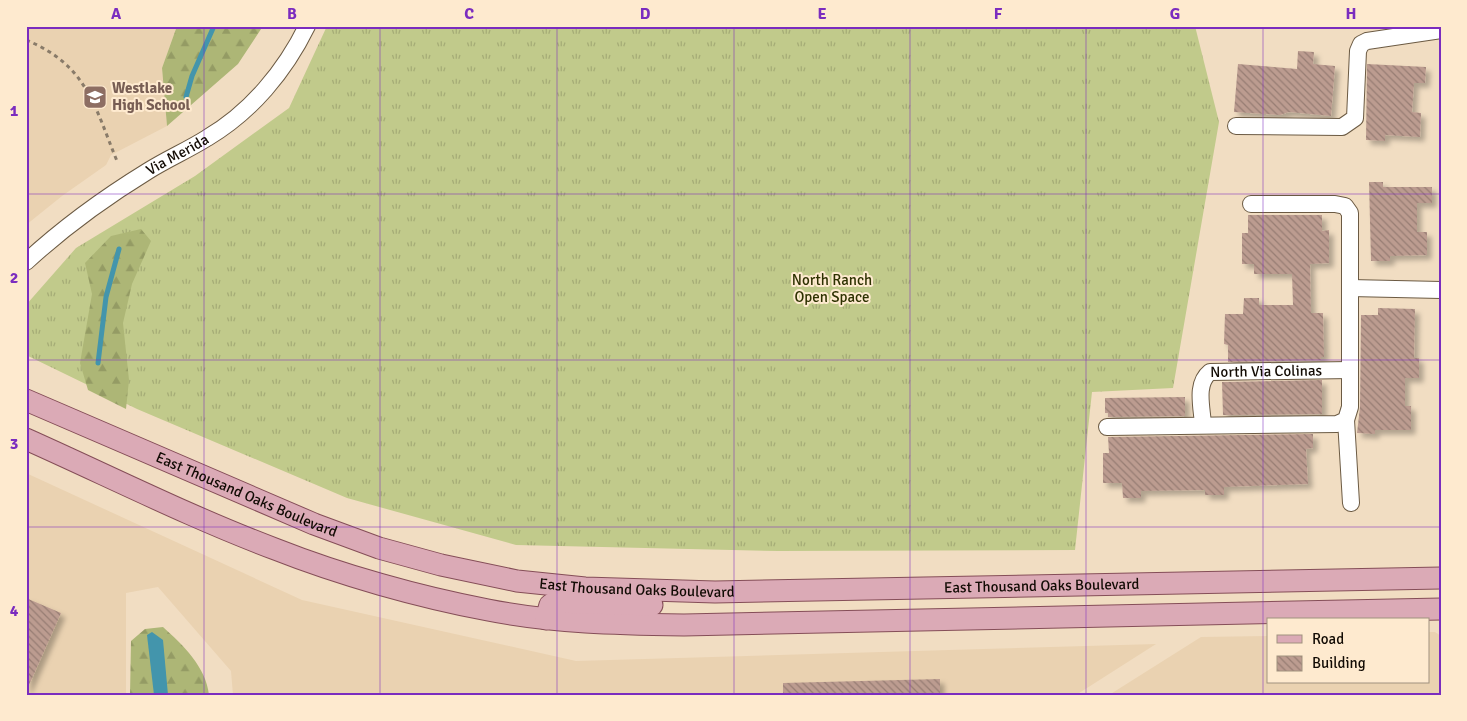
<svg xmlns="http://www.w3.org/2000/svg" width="1467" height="721" font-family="Signika,sans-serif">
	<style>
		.built { fill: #ead2b1 }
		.grass { fill: url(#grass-tufts) }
		.forest { fill: url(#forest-firs) }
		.water { fill: #4395ac }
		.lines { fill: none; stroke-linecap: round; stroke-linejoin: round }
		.stream { stroke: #4395ac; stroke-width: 5 }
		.building { fill: url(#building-back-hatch); filter: url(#shadow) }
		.minor-casing { stroke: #6b5a43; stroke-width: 18 }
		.major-casing { stroke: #854e58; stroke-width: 23 }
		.path { stroke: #897b69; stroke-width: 3; stroke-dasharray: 4 4; stroke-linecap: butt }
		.minor { stroke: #fff; stroke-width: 16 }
		.major { stroke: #dbaab6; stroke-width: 21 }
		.grid { fill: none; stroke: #7b2cbf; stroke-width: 1; stroke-opacity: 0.55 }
		.labels { text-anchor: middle; stroke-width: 4; stroke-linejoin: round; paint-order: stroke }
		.education-label { font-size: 15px; font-weight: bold; fill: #785e54; stroke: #feeacf; text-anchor: start }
		.street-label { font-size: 15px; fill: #120b04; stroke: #feeacf }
		.park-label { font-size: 15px; fill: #2d3100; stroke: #feeacf }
		.neatline { fill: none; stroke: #7b2cbf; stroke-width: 2 }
		.grid-label { font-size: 16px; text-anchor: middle; font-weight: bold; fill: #7b2cbf }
	</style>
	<defs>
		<pattern id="grass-tufts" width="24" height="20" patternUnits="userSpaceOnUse" patternTransform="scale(1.25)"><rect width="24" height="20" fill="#c1ca8b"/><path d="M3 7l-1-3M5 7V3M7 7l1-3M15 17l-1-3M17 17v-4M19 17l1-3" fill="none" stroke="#a5ac76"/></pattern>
		<pattern id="forest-firs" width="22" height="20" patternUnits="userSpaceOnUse" patternTransform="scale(1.25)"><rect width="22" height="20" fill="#adb676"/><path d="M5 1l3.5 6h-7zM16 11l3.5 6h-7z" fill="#949b64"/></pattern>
		<pattern id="building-back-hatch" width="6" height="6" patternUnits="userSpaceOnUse" patternTransform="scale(1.25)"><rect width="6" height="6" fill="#bc9c90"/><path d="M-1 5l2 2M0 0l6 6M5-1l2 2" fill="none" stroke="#977d73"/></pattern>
		<filter id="shadow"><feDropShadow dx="4.5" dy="4.5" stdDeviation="2.5" flood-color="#0004"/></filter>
	</defs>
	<rect width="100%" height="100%" fill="#f1ddc2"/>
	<!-- built -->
	<path class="built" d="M26 26H177L162 68 167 126 111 155 106 165 62 196 26 225Z
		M26 473 302 600 576 661 1156 644 1076 695H233L231 671 158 587 126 593V695H26Z
		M1428 632H1435L1441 636V695H1109L1201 637 1268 636V682H1428Z"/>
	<!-- grass -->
	<path class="grass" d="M327 26H1195L1219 122 1173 388 1092 392 1075 550 778 551 516 545 347 498 137 409 26 355V305L76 248 195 176 289 108Z"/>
	<!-- forest -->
	<path class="forest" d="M177 26H263L238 64 167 126 162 68Z
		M141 229 151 241 132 284 123 323 129 380 126 409 88 390 80 363 92 294 85 263 111 236Z
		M163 627C183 645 206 667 209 695H130L131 641 145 629Z"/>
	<!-- water -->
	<path class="water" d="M152 632 163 640 168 695H154L147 635Z"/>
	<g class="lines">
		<!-- stream -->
		<path class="stream" d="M186 97 192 76 214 26
			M98 363 106 297 119 249"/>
	</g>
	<!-- building -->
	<path class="building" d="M1298 51 1314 52 1313 64 1335 66 1331 116 1289 112 1280 115 1234 112 1238 64 1297 69Z
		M1367 64 1426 67 1425 83H1414L1412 112 1421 113 1420 137 1385 135V141L1366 140Z
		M1369 182H1383V187H1432V203H1417V232H1427V255L1390 256V261H1371Z
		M1248 215H1322V231L1329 230V263L1310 264 1311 313H1323L1324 357H1321V360L1228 362V345L1224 344 1225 314H1243L1244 298H1259V305H1293L1292 274H1254V264H1242V233H1248Z
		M1378 308 1415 309 1414 358H1419V378H1405V406H1411V430H1375V434L1357 433 1360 407 1361 315H1378Z
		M1322 380V414L1223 415 1222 382Z
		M1185 397V416L1108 417V413H1105V398Z
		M1313 434V448L1306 449 1308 484 1224 487V495H1205V490L1141 491V498H1123L1122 483H1103V453H1109L1108 437Z
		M26 598 61 613 26 692Z
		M940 679V695H783V683Z"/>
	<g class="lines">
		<!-- minor casing -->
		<g class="minor-casing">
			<g id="minor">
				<path d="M1236 126 1342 127 1355 118 1358 51 1361 44 1367 41 1441 30"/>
				<path id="s1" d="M26 262C64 227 104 198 148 171 167 159 188 150 207 138 251 112 285 71 307 26"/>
				<path d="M1350 288 1441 290"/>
				<path d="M1346 420 1351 503"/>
				<path id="s2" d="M1203 425C1202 407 1195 384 1210 372L1350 370"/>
				<path d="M1107 427 1337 424 1346 420 1350 407V213L1345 206 1335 204H1251"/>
			</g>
		</g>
		<!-- major casing -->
		<g class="major-casing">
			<g id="major">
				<path id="s3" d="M26 400 314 524 379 548 441 565 517 581 585 588 715 592 1441 578"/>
				<path d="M26 439C109 476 190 517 275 549 341 575 419 597 488 610 553 623 618 624 684 625L1441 609"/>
				<path d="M546 619 550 605 555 602 652 605"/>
			</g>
		</g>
		<!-- path -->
		<path class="path" d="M26 40C87 65 94 105 117 161"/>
		<!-- minor -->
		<use href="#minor" class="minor"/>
		<!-- major -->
		<use href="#major" class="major"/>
	</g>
	<!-- grid -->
	<path class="grid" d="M204 26V695M380 26V695M557 26V695M734 26V695M910 26V695M1086 26V695M1263 26V695M26 194H1441M26 360H1441M26 527H1441"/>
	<!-- icons -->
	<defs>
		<g id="school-square" transform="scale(1.25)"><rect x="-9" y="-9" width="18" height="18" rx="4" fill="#8d6e63" stroke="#feeacf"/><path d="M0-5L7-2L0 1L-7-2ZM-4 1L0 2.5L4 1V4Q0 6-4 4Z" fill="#fff"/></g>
	</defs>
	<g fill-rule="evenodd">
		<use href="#school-square" x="95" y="97"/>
	</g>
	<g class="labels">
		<!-- education labels -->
		<g class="education-label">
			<text x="112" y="93">Westlake<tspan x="112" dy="17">High School</tspan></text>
		</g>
		<!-- street labels -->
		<g class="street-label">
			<text dy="5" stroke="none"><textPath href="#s1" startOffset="186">Via Merida</textPath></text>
			<text dy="5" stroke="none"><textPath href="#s2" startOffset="112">North Via Colinas</textPath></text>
			<text dy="5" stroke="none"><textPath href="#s3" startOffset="240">East Thousand Oaks Boulevard</textPath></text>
			<text dy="5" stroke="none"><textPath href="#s3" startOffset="645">East Thousand Oaks Boulevard</textPath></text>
			<text dy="5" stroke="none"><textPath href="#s3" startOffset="1050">East Thousand Oaks Boulevard</textPath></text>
		</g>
		<!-- park labels -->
		<g class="park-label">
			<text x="832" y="285">North Ranch<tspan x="832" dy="17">Open Space</tspan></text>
		</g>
	</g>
	<!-- border -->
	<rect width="1467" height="721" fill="none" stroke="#feeacf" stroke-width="55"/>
	<!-- legend -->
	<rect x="1267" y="618" width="162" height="65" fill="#feeacf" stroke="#a0917e"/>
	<rect x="1277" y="635" width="25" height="8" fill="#dbaab6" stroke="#a0917e"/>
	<text x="1312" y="644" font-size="15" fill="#120b04">Road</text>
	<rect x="1277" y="656" width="25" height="15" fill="url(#building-back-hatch)" stroke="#a0917e"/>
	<text x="1312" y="668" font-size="15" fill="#120b04">Building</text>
	<rect x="28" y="28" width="1412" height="666" class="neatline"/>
	<g class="grid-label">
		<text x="116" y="19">A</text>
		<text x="292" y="19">B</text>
		<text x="469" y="19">C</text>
		<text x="645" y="19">D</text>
		<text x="822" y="19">E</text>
		<text x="998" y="19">F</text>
		<text x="1175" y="19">G</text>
		<text x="1351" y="19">H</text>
		<text x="14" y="116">1</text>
		<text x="14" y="283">2</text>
		<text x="14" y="449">3</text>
		<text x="14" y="616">4</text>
	</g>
</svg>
